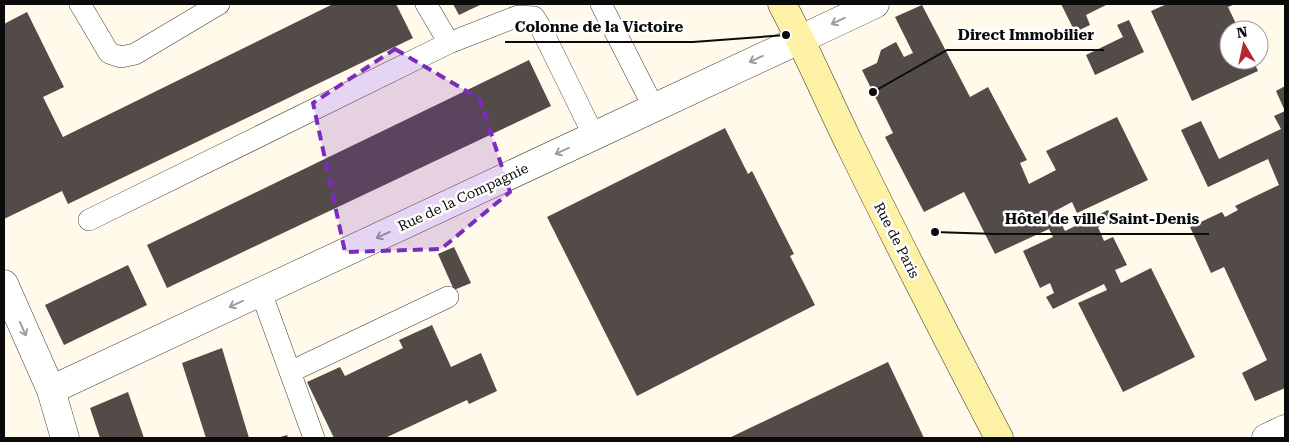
<svg xmlns="http://www.w3.org/2000/svg" width="1289" height="442" font-family="'Roboto Serif',serif">
	<style>
		.building { fill: #534b47 }
		.lines { fill: none; stroke-linecap: round; stroke-linejoin: round }
		.service-casing { stroke: #3e3e3e; stroke-width: 22 }
		.minor-casing { stroke: #3e3e3e; stroke-width: 29 }
		.tertiary-casing { stroke: #3e3e3e; stroke-width: 29 }
		.secondary-casing { stroke: #2d2d2d; stroke-width: 29 }
		.service { stroke: #fff; stroke-width: 21 }
		.minor { stroke: #fff; stroke-width: 28 }
		.tertiary { stroke: #fff; stroke-width: 28 }
		.secondary { stroke: #fdf1a5; stroke-width: 28 }
		.oneway { stroke: #9d9d9d }
		.marked { fill: #7b2cbf; fill-opacity: 0.2; stroke: #7b2cbf; stroke-width: 4; stroke-dasharray: 10 6; stroke-linejoin: round }
		.labels { text-anchor: middle; stroke-width: 5; stroke-linejoin: round; paint-order: stroke }
		.street-label { font-size: 14px; fill: #0b0b0b; stroke: #fff }
		.leader { fill: none; stroke: #0b0b0b; stroke-width: 2 }
		.callout-dot { fill: #0b0b0b; stroke: #fff; stroke-width: 2 }
		.callout-label { font-size: 15px; text-anchor: middle; font-weight: bold; fill: #0b0b0b; stroke: #fff; stroke-width: 5; stroke-linejoin: round; paint-order: stroke }
	</style>
	<rect width="100%" height="100%" fill="#fffae9"/>
	<!-- building -->
	<path class="building" d="M333 4H396L413 38 68 204 62 191 4 219V24L27 12 64 87 43 97 63 137Z
		M453 4H482L459 15Z
		M1061 4H1108L1086 15 1090 25 1075 32Z
		M1167 4H1235L1228 7 1239 30H1229V60H1253L1258 71 1192 101 1151 11Z
		M922 5 970 97 988 87 1027 160 1020 163 1029 184 1056 170 1046 151 1117 117 1148 180 1077 213 1072 202 1055 211 1065 231 1108 210 1113 219 1098 227 1104 241 1113 237 1127 265 1115 270 1121 283 1151 268 1195 357 1123 392 1078 303 1107 290 1104 284 1053 309 1046 297 1054 293 1050 283 1040 288 1023 251 1053 237 1049 229 995 254 964 192 924 212 885 137 893 133 862 70 877 63 881 50 896 42 904 57 913 53 895 17Z
		M1129 20 1144 52 1095 75 1086 55 1123 37 1117 25Z
		M529 60 551 106 167 288 147 245Z
		M1285 86V111L1276 91Z
		M1285 111V388L1255 401 1242 373 1267 360 1224 267 1211 273 1190 227 1222 212 1225 217 1238 210 1235 206 1279 185 1268 159 1208 187 1181 130 1201 121 1219 159 1281 129 1274 116Z
		M725 128 748 174 752 171 794 254 790 256 815 305 637 396 547 217Z
		M454 247 471 283 454 290 438 254Z
		M128 265 147 305 64 345 45 305Z
		M432 325 451 367 481 353 497 391 469 404 467 400 385 438H334L307 382 340 367 345 376 403 348 399 340Z
		M222 348 249 438H206L182 363Z
		M888 362 924 438H729Z
		M128 392 144 438H100L90 408Z
		M287 435 288 438H277Z"/>
	<g class="lines">
		<!-- service casing -->
		<g class="service-casing">
			<path id="service" d="M80 4 109 53 121 57 135 54 219 4
				M601 4 654 108
				M449 43 518 16 534 17 541 28 594 136
				M89 220 449 43 426 4
				M261 292 314 438
				M290 372 448 297"/>
		</g>
		<!-- minor casing -->
		<g class="minor-casing">
			<path id="minor" d="M51 390 801 39"/>
		</g>
		<!-- tertiary casing -->
		<g class="tertiary-casing">
			<path id="tertiary" d="M801 39 875 4
				M4 284 51 390 65 438
				M1266 438 1285 429"/>
		</g>
		<!-- secondary casing -->
		<g class="secondary-casing">
			<path id="secondary" d="M782 4C807 51 828 100 851 147 899 245 949 342 999 438"/>
		</g>
		<!-- service -->
		<use href="#service" class="service"/>
		<!-- minor -->
		<use href="#minor" class="minor"/>
		<!-- tertiary -->
		<use href="#tertiary" class="tertiary"/>
		<!-- secondary -->
		<use href="#secondary" class="secondary"/>
	</g>
	<!-- one-way arrows -->
	<defs><path id="oneway-shaft" d="M-6 0H5M1.5-3L5.5 0L1.5 3" fill="none" stroke-width="1.6" stroke-linecap="round" stroke-linejoin="round" transform="scale(1.25)"/></defs>
	<g class="oneway">
		<use href="#oneway-shaft" transform="translate(838 21) rotate(155)"/>
		<use href="#oneway-shaft" transform="translate(756 59) rotate(155)"/>
		<use href="#oneway-shaft" transform="translate(562 151) rotate(155)"/>
		<use href="#oneway-shaft" transform="translate(383 235) rotate(155)"/>
		<use href="#oneway-shaft" transform="translate(236 304) rotate(155)"/>
		<use href="#oneway-shaft" transform="translate(23 329) rotate(66)"/>
	</g>
	<!-- marked area -->
	<path class="marked" d="M395 49 480 99 510 192 441 249 345 252 313 103Z"/>
	<g class="labels">
		<!-- street labels -->
		<g class="street-label">
			<text transform="translate(463 197) rotate(-25)" y="5">Rue de la Compagnie</text>
			<text transform="translate(897 240) rotate(63)" y="5">Rue de Paris</text>
		</g>
	</g>
	<!-- callouts -->
	<path class="leader" d="M786 35L693 42H505M873 92L947 50H1104M935 232L995 234H1209"/>
	<g class="callout-dot">
		<circle cx="786" cy="35" r="5"/>
		<circle cx="873" cy="92" r="5"/>
		<circle cx="935" cy="232" r="5"/>
	</g>
	<g class="callout-label">
		<text x="599" y="32">Colonne de la Victoire</text>
		<text x="1026" y="40">Direct Immobilier</text>
		<text x="1102" y="224">Hôtel de ville Saint-Denis</text>
	</g>
	<!-- border -->
	<rect width="1289" height="442" fill="none" stroke="#0b0b0b" stroke-width="10"/>
	<!-- north arrow -->
	<g transform="translate(1244 45) rotate(351)"><circle r="24" fill="#ffffff" stroke="#9d9d9d"/>
	<path d="M0-4L9 19L0 12L-9 19Z" fill="#b62731"/>
	<text y="-8" font-size="14" font-weight="bold" text-anchor="middle" fill="#0b0b0b">N</text>
	</g>
</svg>
